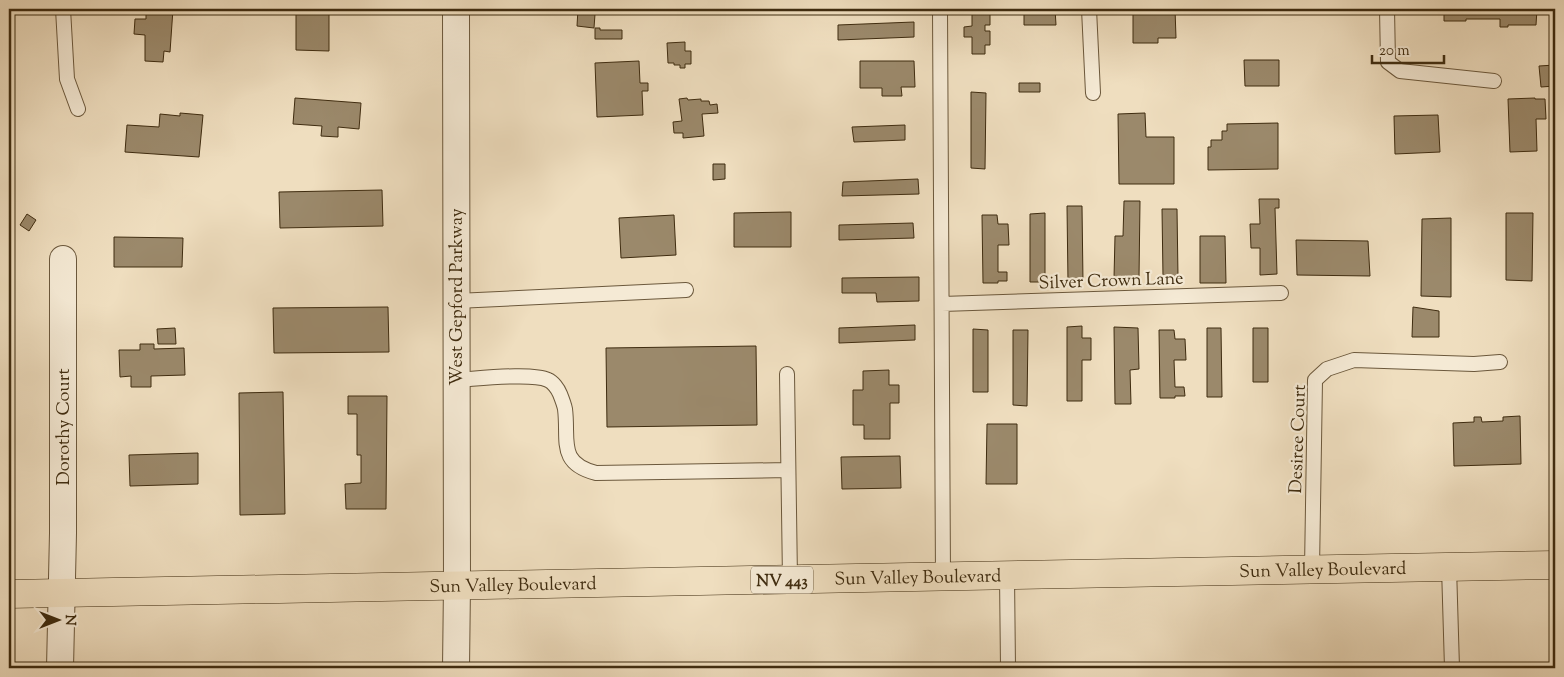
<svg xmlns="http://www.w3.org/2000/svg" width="1564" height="677" font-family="'Sorts Mill Goudy',serif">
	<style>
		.building { fill: #9b896b; stroke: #3f2c10 }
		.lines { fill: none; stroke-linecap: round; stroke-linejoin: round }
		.lane-casing { stroke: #6b583c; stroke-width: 16 }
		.street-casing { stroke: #6b583c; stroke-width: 28 }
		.primary-casing { stroke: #3f2c10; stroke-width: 29 }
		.lane { stroke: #f5ead5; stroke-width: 14 }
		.street { stroke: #f5ead5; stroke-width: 26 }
		.primary { stroke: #efdebf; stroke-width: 28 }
		.labels { text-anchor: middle; stroke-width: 4.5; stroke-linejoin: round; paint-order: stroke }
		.shield { fill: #f5ead5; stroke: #76654b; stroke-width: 1 }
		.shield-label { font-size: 16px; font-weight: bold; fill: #3f2c10 }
		.street-label { font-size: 18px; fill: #3f2c10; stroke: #f5ead5 }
	</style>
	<rect width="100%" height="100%" fill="#efdebf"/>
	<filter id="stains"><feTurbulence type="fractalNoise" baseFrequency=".004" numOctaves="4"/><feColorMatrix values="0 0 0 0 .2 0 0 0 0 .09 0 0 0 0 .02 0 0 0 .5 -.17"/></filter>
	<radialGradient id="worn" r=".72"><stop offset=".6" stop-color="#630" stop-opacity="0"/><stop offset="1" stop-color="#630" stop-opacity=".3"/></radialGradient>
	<!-- building -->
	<path class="building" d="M146 9H173L170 52 164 51 163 62 145 61V35L134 34 135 19H146Z
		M296 9H329V51L296 50Z
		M578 9H593V14H595L594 28 577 26Z
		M972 9H990V25H985V31H990V45H985V54H972V37H964V27L972 26Z
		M1024 9H1055L1056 25H1024Z
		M1133 9H1175L1176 38H1158V43H1133Z
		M1442 9H1537L1536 25H1508V27H1500V19H1466V21H1444V10Z
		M914 22V37L838 40V25Z
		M595 28H600V30H622V39H595Z
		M685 42V51H691V64H685V68H680V65H674V63H668L667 43Z
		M1244 60H1279V86H1245Z
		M639 61 640 83H648V91H642L643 115 597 117 595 63Z
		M860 61H914L915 87H901L902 96H882V88H860Z
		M1555 65V86L1541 87 1539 66Z
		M1019 83H1040V92H1019Z
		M971 92 986 93 985 169 971 168Z
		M295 98 361 103 359 129 338 127V137L321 136 322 126 293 124Z
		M687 98 688 100 701 99V101H709L710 105 717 104 718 113 702 114 704 136 683 138V133H674L673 122 682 121 679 99Z
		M1535 98V99H1545L1546 119H1536L1537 151 1510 152 1508 99Z
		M180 113 203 115 199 157 125 152 127 125 159 127 160 114 180 116Z
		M1145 113 1146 137H1174V184H1119L1118 114Z
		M1438 115 1440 152 1395 154 1394 116Z
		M1278 123V169L1208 170V147H1211V140H1222V131H1227V124Z
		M905 125V140L854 142 852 127Z
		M713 164H725V179L713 180Z
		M918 179 919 194 842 196 843 182Z
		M382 190 383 226 280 228 279 192Z
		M1259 199H1279V208H1275L1277 274 1260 275V248H1251L1250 224H1260Z
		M1124 201H1140L1139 278H1114L1115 236H1123Z
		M1067 206H1082L1083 282H1068Z
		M1162 209H1177L1178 277H1163Z
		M791 212V247H734V213Z
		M1045 213V282H1030V214Z
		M1506 213H1533L1532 281 1506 280Z
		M27 214 36 220 29 231 20 225Z
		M674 215 676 255 621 258 619 218Z
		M982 215H997L998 224H1008L1009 245H998V272H1007V281H998V283H983Z
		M1451 218V297L1421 296 1422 219Z
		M913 223 914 238 839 240V225Z
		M1200 236H1225L1226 283H1200Z
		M114 237 183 238 182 267H114Z
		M1296 240 1368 241 1370 276 1297 275Z
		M919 277V301L877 302 876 293H842V278Z
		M388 307 389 352 274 353 273 308Z
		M1413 307 1439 311V337H1412Z
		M915 325V340L839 343V328Z
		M1082 326V338H1091V360H1082V401H1067V327Z
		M1114 327 1138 328 1139 369 1130 370 1131 404H1115Z
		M175 328 176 344H158L157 329Z
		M1207 328H1221L1222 397H1207Z
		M1253 328H1268V382H1253Z
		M973 329 988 330V392H973Z
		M1013 330H1028L1027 406 1013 405Z
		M1159 330H1174L1175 339H1185L1186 360H1174L1175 387H1184L1185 396H1175V398H1160Z
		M140 344H154V349L184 348 185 375 151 376V387H131V376L120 377 119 350H140Z
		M756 346 757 425 607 427 606 348Z
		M889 370V385H899V403H890V439H864V425H853V390H863V371Z
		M283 392 285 514 240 515 239 393Z
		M348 396H387L386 509H346L345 484 361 483V455H357V414H348Z
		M1520 416 1521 464 1454 466 1453 423 1474 422V417H1481L1482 422 1503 421V417Z
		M987 424H1017V484H986Z
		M198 453V484L130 486 129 455Z
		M900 456 901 488 842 489 841 457Z"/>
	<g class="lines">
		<!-- lane casing -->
		<g class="lane-casing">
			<path id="lane" d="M63 9 67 79 78 109
				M940 9 943 577
				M1089 9 1093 93
				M1387 9 1388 62 1400 71 1494 81
				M456 301 686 290
				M942 304 1281 293
				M787 374 790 579
				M456 380C476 379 532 372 548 380 553 382 558 389 560 394 562 399 564 404 565 409 569 440 557 463 596 473L788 470
				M1449 567 1452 668
				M1312 569 1315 380 1327 369 1354 360 1474 364 1500 362
				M1007 576 1008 668"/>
		</g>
		<!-- street casing -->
		<g class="street-casing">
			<path id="street" d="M60 668 63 533V259
				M456 668 457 585 456 9"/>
		</g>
		<!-- primary casing -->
		<g class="primary-casing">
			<g id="primary">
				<path id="s1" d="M9 594 1555 565"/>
			</g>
		</g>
		<!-- lane -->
		<use href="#lane" class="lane"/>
		<!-- street -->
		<use href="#street" class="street"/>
		<!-- primary -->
		<use href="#primary" class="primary"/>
	</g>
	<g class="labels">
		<!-- shield labels -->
		<rect class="shield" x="751" y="566.5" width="62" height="27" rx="4"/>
		<g class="shield-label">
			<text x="782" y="586">NV 443</text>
		</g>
		<!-- street labels -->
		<g class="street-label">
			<text transform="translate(1111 280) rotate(-2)" y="6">Silver Crown Lane</text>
			<text transform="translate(456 297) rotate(-90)" y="6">West Gepford Parkway</text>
			<text transform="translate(63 427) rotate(-90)" y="6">Dorothy Court</text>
			<text transform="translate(1297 439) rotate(-88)" y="6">Desiree Court</text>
			<text dy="6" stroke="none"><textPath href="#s1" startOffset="1314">Sun Valley Boulevard</textPath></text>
			<text dy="6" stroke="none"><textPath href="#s1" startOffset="909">Sun Valley Boulevard</textPath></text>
			<text dy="6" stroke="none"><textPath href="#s1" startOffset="504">Sun Valley Boulevard</textPath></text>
		</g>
	</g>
	<!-- margin -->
	<rect width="1564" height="677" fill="none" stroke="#efdebf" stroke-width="30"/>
	<rect x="10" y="10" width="1544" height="657" fill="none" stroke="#3f2c10" stroke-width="2.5"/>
	<rect x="15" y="15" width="1534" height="647" fill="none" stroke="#3f2c10"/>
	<!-- north arrow -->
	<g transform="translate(58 620) rotate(90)" stroke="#f5ead5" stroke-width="4" paint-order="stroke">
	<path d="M0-4L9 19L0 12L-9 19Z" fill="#3f2c10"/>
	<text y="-8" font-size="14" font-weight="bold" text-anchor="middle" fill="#3f2c10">N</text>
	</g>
	<!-- scale -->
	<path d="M1372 55v8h72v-8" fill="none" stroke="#3f2c10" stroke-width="2.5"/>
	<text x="1379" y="55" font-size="15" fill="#3f2c10" stroke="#f5ead5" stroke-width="4" paint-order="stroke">20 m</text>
	<rect width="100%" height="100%" filter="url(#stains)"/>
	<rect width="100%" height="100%" fill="url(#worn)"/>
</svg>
